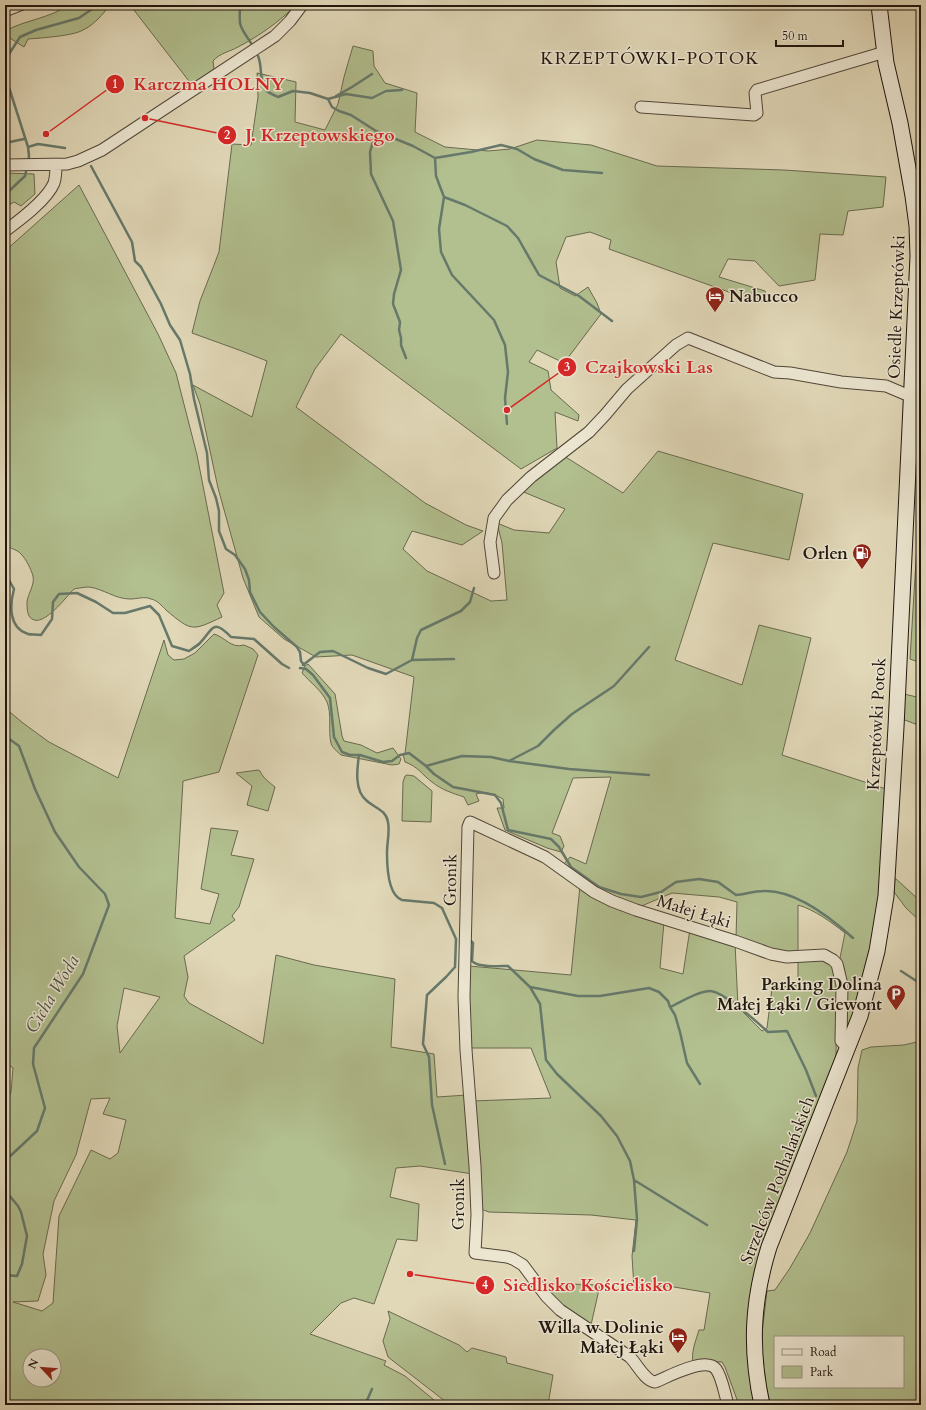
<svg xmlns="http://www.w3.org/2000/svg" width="926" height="1410" font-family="Cardo,serif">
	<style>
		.green { fill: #b2bf8f; stroke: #696a4f; fill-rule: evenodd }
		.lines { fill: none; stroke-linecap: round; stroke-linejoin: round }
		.stream { stroke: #66796b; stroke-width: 2.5 }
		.minor-casing { stroke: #504639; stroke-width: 13 }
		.secondary-casing { stroke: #20160f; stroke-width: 17 }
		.minor { stroke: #ece6d1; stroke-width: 11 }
		.secondary { stroke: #ece6d1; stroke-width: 15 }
		.labels { text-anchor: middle; stroke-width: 3; stroke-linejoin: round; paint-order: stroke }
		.poi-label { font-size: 17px; font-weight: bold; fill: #20160f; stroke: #ece6d1; text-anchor: end }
		.street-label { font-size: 17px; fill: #20160f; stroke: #ece6d1 }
		.neighbourhood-label { font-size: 18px; letter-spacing: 1px; fill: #20160f; stroke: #ece6d1 }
		.water-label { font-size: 18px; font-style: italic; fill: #495045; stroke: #ece6d1 }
		.leader { fill: none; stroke: #d62828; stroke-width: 1.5 }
		.callout-dot { fill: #d62828; stroke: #ece6d1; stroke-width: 1.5 }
		.mark-label { font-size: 12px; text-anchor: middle; font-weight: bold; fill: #fff }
		.callout-label { font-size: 18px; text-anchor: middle; font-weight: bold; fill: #d62828; stroke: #ece6d1; stroke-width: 3; stroke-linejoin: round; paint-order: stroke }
	</style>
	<rect width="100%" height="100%" fill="#e1d8b8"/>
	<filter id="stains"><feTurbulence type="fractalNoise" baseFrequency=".005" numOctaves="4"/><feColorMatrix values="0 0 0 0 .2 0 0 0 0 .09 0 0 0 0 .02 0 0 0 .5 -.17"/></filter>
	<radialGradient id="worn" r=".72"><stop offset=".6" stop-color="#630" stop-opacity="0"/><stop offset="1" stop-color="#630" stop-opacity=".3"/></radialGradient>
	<!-- green -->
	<path class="green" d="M68 5H110C103 14 94 25 83 30 73 36 41 38 28 39L24 47 5 35V31C25 20 51 18 68 5Z
		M130 5H296C279 22 259 36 238 47 229 52 220 53 213 61L214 69 192 85Z
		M353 46 373 51 374 66 385 83 417 93 415 132 445 147 488 151 510 149 537 140 591 145 657 166 784 170 886 177 883 207 848 211 843 235 820 234 815 280 779 286 755 261 728 259 719 277 765 291 769 303 737 295 609 249 611 240 590 232 566 237 556 262 560 288 575 296 588 287 597 303 601 314 564 363 537 350 529 362 548 371 551 390 579 415 578 421 555 412 557 448 521 469 341 334 315 369 296 407 425 503 466 525 483 531 462 545 412 531 403 549 427 571 491 601 507 600 502 543 497 523 514 530 549 533 565 509 521 491 564 456 623 493 658 451 803 494 789 560 713 543 675 660 742 685 759 625 811 638 782 755 886 789 877 921 872 948 847 1036 845 1032 846 981 844 968 840 958 845 933C831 922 815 910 798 905V954H788L736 938 737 902 719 897 672 893 637 908 607 894 583 880 564 864 570 857 586 864 611 777 573 778 552 833 560 836 564 846 561 852 547 848 505 830 497 808H504L503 799C494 794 486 791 476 794L479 801 468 805 464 797C452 793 442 790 432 782 421 774 419 767 405 762L403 754H405L414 677 352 655 316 657 284 639 259 617 243 578 218 488 200 404 193 385 252 417 267 361 239 350 192 333 200 301 219 252 232 144 251 145 258 97 257 73 296 82 295 122 325 130 338 104 344 77Z
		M5 173 34 174 35 194 21 206 14 202 5 207Z
		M79 185 158 334 176 373 197 455 224 593 217 605 222 617C192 631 192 632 166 610 162 606 157 600 151 599 144 596 138 599 130 599 115 599 104 589 89 587 85 587 79 588 74 589 66 597 44 627 32 619 27 616 27 608 27 602 28 593 35 585 33 576 31 569 26 559 21 554 18 550 10 548 5 546V251Z
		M921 478V663L910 659Z
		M214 634C225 637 231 649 244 645L253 649 258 655 219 772 183 781 175 918 210 924 219 894 201 889 211 828 238 831 231 855 254 859 239 907 232 916 235 920 184 956 188 977 184 996 189 1003 263 1044 276 955 314 965 395 979 391 1047 434 1054 437 1097 467 1095 473 1174 420 1166 396 1168 390 1197 419 1204 417 1241 397 1239 374 1304 354 1298 341 1303 310 1334 386 1361 384 1365 405 1376 440 1405H5V1103L11 1092 13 1068 5 1062V708L23 723 49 742 118 778 164 640 168 655 174 660 184 659 195 653ZM124 988 160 997 120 1053 117 1026ZM110 1098 103 1114 126 1120 118 1153 110 1159 91 1150 59 1216 53 1303 42 1311 13 1302 38 1301 46 1275 43 1254 54 1201 76 1155 91 1099ZM30 1356H54V1380H30Z
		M308 664 335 694 342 736 344 741 361 745 377 753 393 748 401 759 399 764 392 765 341 755C338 752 332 748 331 743 328 732 332 714 327 702 322 691 310 682 302 673L305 666Z
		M904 694 921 698V726L902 719Z
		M258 770 260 771C263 778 269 782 275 787L268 811 247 805 252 786 236 773Z
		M407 775 414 776 432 791 431 822 402 821 403 782 405 776Z
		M895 878 918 899 921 896V922L906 908 894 892Z
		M580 886 664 922 660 968 683 974 690 929 735 943 738 1007 762 1031 767 1028 772 988 798 985V961C818 959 824 956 837 971L836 1056 829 1081 752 1284 748 1315 756 1405H739L725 1367 722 1362 703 1361 693 1362C691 1352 696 1340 699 1330H704L710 1293 668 1286 634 1288 632 1256 636 1220 591 1215 489 1212 481 1209 473 1101 551 1098 531 1048H470L469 966 571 975Z
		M921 1041V1405H771L763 1379 761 1341 767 1291 775 1290 790 1268 810 1233 847 1152 857 1121 858 1068 862 1050 871 1047 904 1045ZM775 1337H903V1387H775Z
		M539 1283 600 1285 591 1325 583 1319 566 1310Z
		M388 1311 459 1345 467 1352 472 1348 506 1357 507 1363 553 1375 548 1405H450L388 1357 383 1341 390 1319Z"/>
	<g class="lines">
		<!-- stream -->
		<path class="stream" d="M240 5C239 27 239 25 251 43
			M258 56C263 67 258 80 267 91 269 93 274 95 278 97L293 91 310 93 328 99 332 107 339 111 351 115 376 131 413 146 435 158 436 176 444 197 465 205 507 226 518 238 539 275 579 296 612 321
			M336 96 352 87 372 74
			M328 99 346 94 372 98 386 91 402 90
			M376 131 370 152 371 174 393 221 401 270 394 294 393 304 400 322 399 330 401 338V345L406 358
			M5 143 24 139
			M28 147 38 144 65 148
			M435 158 471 152 501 145 517 149 534 159 563 170 602 173
			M28 162 29 156 28 147 6 78 9 54 20 37 36 30 79 18 98 5
			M91 166 132 242 135 261 141 267 161 304 170 325 180 340 190 374 194 399 207 453 209 480 216 498 219 511V531L226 549 235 555 245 569 249 580 250 592 260 612 274 627 297 647 300 652 301 661 304 665
			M5 191H9L25 176 27 167
			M444 197 439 229 441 252 452 275 494 320 505 345 508 372 505 398 507 424
			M5 573 14 589C10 604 8 628 28 634 31 635 37 634 41 635L52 619 53 602 59 594 77 593 96 602 113 613H125L150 606 159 615 172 646 189 651C192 649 197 646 200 643 213 630 212 617 231 637L254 639 282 664 289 668
			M412 660 417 638 421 630 461 611 470 602 474 588
			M303 665 320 652 333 651 368 668 386 674 412 660 454 659
			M300 668 306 669 313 675 330 698 334 737 342 752 350 755H360L383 762 392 761 400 755 409 753 426 766 434 774 453 787 495 795 501 803 508 830 551 839 559 847 571 867 599 887 621 894 641 897 661 892 676 882 699 879 718 882 736 895C745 894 755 891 764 891 795 890 831 918 853 938
			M5 736 19 746 35 789 55 832 79 867 105 894 109 905 83 974 34 1048 33 1064 45 1108 37 1131 6 1160 5 1164
			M359 755C357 769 354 791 367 801 375 808 386 810 388 822 390 832 387 842 387 853 387 866 388 895 402 900L434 903 442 908 456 939 455 967 446 977 427 995 423 1044 429 1057 432 1105 445 1164
			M509 761 538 746 554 730 572 714 614 686 649 647
			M426 766 462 756 491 757 509 761 569 769 649 775
			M469 941H471L473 943 472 961C478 968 499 966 508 966L530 987 578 996H600L649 988 659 992 668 1001 670 1007 675 1015 680 1032 687 1063 700 1084
			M901 971 921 984
			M530 987 540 1004 546 1060 557 1074 601 1116 617 1136 630 1161 634 1180 637 1219 634 1251
			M670 1007C681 1002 698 991 710 991 723 991 757 1022 768 1032L787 1031 806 1070 816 1096
			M634 1180 707 1225
			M5 1184 8 1194 18 1206 21 1212 27 1236 22 1264 17 1276 5 1275
			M5 1202 8 1194
			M365 1405 372 1389"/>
		<!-- minor casing -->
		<g class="minor-casing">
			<path id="minor" d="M5 11 20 5
				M641 107 754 115 757 113 755 93 757 90 885 52
				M5 165 67 164 78 161 102 150 275 36 290 21 302 5
				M5 231C20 220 47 200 54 183 56 177 56 170 56 164
				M494 573 490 542 494 518 507 500 531 477 589 432 605 415 627 389 676 345 688 338 774 372 790 373 841 382 886 386 912 397
				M728 1405C725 1395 722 1377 716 1369 705 1356 668 1377 655 1382 645 1381 637 1364 630 1357L560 1310 546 1296 523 1265 513 1259 507 1257 475 1253 477 1215 475 1166 466 1050 464 997 468 827 470 822 545 857 594 892 612 901 636 910 735 941 771 954 787 957 824 955 833 960 837 964 842 985 841 1041 848 1049"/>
		</g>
		<!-- secondary casing -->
		<g class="secondary-casing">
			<path id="secondary" d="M762 1405C750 1349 752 1302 769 1247L860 1016 877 951 886 896 896 727 918 256 917 226 913 196 900 123 886 63 879 5"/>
		</g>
		<!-- minor -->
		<use href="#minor" class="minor"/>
		<!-- secondary -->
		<use href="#secondary" class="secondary"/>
	</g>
	<!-- icons -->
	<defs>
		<g id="hotel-pin" transform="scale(1)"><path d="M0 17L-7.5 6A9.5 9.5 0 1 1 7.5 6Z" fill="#8f2418" stroke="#ece6d1"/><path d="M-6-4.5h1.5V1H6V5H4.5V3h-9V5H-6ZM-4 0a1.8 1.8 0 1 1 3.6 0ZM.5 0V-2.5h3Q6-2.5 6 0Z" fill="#fff"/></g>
		<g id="fuel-pin" transform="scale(1)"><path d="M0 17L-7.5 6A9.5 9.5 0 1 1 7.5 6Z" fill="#8f2418" stroke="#ece6d1"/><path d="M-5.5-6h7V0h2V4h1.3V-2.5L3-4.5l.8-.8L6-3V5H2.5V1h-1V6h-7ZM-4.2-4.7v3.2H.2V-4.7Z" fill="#fff"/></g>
		<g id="parking-pin" transform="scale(1)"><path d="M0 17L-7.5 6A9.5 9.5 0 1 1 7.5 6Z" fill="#8f2418" stroke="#ece6d1"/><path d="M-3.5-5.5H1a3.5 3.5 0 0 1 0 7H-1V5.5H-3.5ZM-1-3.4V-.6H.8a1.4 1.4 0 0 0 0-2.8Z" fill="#fff"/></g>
	</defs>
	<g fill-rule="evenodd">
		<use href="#hotel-pin" x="715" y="296"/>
		<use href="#fuel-pin" x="862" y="553"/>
		<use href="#parking-pin" x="896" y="994"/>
		<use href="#hotel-pin" x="678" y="1337"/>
	</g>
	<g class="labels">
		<!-- poi labels -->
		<g class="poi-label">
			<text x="729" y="302" text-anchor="start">Nabucco</text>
			<text x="848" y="559">Orlen</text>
			<text x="882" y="990">Parking Dolina<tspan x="882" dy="20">Małej Łąki / Giewont</tspan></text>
			<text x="664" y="1333">Willa w Dolinie<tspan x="664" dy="20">Małej Łąki</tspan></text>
		</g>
		<!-- street labels -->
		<g class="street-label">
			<text transform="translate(896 307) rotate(-88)" y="6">Osiedle Krzeptówki</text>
			<text transform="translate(876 724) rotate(-87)" y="6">Krzeptówki Potok</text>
			<text transform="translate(450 880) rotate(-89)" y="6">Gronik</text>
			<text transform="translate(694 911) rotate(17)" y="6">Małej Łąki</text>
			<text transform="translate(777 1180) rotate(-69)" y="6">Strzelców Podhalańskich</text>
			<text transform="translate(458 1204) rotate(-90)" y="6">Gronik</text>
		</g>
		<!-- neighbourhood labels -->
		<g class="neighbourhood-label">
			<text x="650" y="64">KRZEPTÓWKI-POTOK</text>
		</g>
		<!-- water labels -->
		<g class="water-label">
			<text transform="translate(52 994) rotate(-59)" y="6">Cicha Woda</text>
		</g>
	</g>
	<!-- callouts -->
	<path class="leader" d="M46 134L115 84M145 118L227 135M507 410L567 367M410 1274L485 1285"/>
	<g class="callout-dot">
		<circle cx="46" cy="134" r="4"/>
		<circle cx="145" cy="118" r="4"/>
		<circle cx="507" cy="410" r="4"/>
		<circle cx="410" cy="1274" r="4"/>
		<circle cx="115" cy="84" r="10"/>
		<circle cx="227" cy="135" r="10"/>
		<circle cx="567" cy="367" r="10"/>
		<circle cx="485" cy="1285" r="10"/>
	</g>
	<g class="mark-label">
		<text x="115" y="88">1</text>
		<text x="227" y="139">2</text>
		<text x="567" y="371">3</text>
		<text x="485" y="1289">4</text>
	</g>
	<g class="callout-label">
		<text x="209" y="90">Karczma HOLNY</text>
		<text x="320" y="141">J. Krzeptowskiego</text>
		<text x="649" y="373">Czajkowski Las</text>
		<text x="588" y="1291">Siedlisko Kościelisko</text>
	</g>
	<!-- margin -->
	<rect width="926" height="1410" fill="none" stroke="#e1d8b8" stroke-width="20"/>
	<rect x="6" y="6" width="914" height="1398" fill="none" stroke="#20160f" stroke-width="2"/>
	<rect x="10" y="10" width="906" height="1390" fill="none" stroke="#20160f"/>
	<!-- legend -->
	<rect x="774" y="1336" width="130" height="52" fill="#ece6d1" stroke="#9a9383"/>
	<rect x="782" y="1349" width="20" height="6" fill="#ece6d1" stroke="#9a9383"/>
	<text x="810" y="1356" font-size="12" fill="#20160f">Road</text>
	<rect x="782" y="1366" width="20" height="12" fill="#b2bf8f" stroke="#9a9383"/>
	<text x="810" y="1376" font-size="12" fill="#20160f">Park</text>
	<!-- north arrow -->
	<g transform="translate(42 1368) rotate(296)"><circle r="19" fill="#ece6d1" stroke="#9a9383"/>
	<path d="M0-3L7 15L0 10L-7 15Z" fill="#8f2418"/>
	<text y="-6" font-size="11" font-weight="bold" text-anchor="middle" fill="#20160f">N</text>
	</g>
	<!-- scale -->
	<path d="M776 40v6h67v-6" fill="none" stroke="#20160f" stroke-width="2"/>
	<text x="782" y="40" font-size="12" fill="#20160f" stroke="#ece6d1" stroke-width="3" paint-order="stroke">50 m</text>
	<rect width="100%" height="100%" filter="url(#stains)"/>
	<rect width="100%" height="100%" fill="url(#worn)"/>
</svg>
